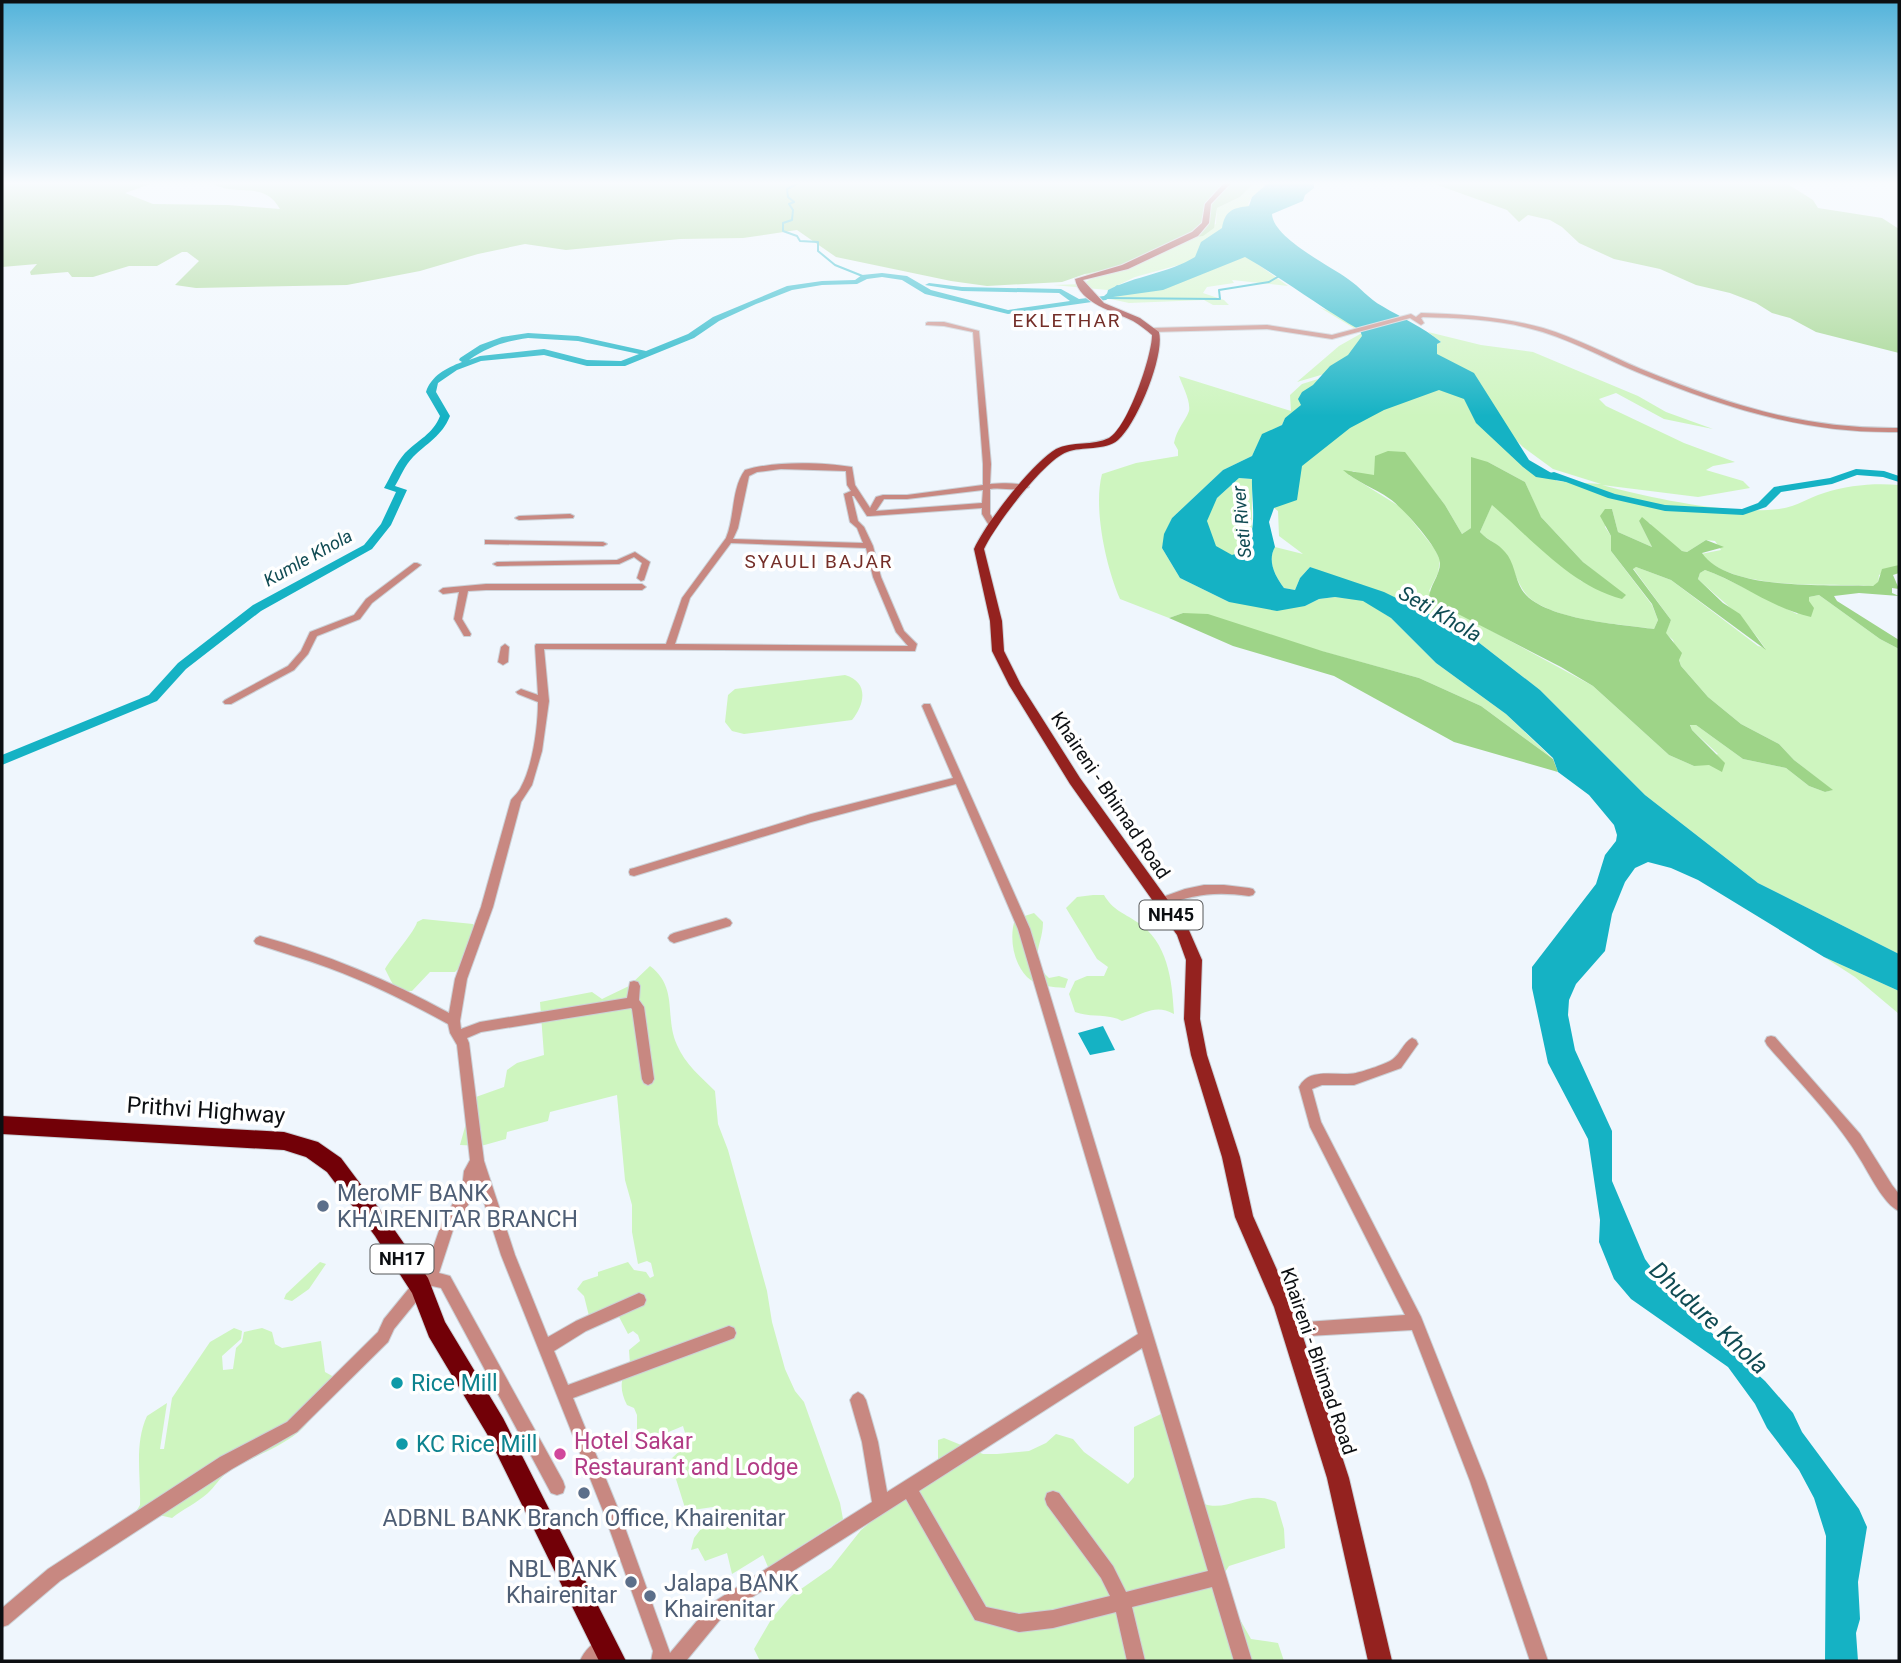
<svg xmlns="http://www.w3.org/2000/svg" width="1901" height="1663" font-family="Roboto,sans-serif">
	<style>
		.green { fill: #cef5bf }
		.forest { fill: #9ed488 }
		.water { fill: #15b2c4; fill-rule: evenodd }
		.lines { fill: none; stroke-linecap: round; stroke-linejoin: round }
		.stream { stroke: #15b2c4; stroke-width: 2 }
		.river { fill: #15b2c4; fill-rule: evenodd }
		.minor-casing { stroke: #cbd1d7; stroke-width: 2 }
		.major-casing { stroke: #cbd1d7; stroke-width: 2 }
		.highway-casing { stroke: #cbd1d7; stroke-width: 2 }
		.minor { fill: #c88881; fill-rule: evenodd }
		.major { fill: #94221f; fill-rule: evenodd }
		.highway { fill: #720007; fill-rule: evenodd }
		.service-dot { fill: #5c6f8a; stroke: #fff; stroke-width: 2.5 }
		.culture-dot { fill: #0f9aa8; stroke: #fff; stroke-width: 2.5 }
		.hotel-dot { fill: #d1479c; stroke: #fff; stroke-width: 2.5 }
		.labels { text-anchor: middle; stroke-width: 7; stroke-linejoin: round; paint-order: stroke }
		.far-water-label { font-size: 18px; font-style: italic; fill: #104b53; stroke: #fff }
		.shield { fill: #fff; stroke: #555759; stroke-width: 2 }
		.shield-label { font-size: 18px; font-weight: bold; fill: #0c0f12 }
		.far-quarter-label { font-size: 19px; letter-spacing: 2px; fill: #742e28; stroke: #fff }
		.street-label { font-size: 19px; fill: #0c0f12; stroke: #fff }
		.water-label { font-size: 21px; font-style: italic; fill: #104b53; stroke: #fff }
		.near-street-label { font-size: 23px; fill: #0c0f12; stroke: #fff }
		.near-service-label { font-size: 23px; fill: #4e5e75; stroke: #fff; text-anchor: start }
		.near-culture-label { font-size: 23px; fill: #0d838f; stroke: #fff; text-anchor: start }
		.near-hotel-label { font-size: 23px; fill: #b23c85; stroke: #fff; text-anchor: start }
		.near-water-label { font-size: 24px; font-style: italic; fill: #104b53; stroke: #fff }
	</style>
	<rect width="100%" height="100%" fill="#eff6fd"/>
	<!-- green -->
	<path class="green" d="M1254 183H1268L1252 197 1248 204 1253 210 1237 249 1135 277 1108 290 1053 285 1082 284 1091 279 1085 274 1216 224 1217 208 1240 197Z
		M1242 253 1288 286 1232 280 1234 283 1207 287 1203 293 1224 300 1229 305H1213L1204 300 1129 303 1106 298Z
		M1319 307 1375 330 1331 372 1297 382 1339 346 1362 333Z
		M1428 332 1481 345 1533 352 1638 396 1666 412 1713 429 1664 419 1616 393 1599 399 1606 406 1684 443 1735 462 1713 466 1706 470 1743 481 1750 488 1698 497 1602 485C1651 498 1729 515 1779 509 1799 506 1807 498 1824 493 1849 485 1874 483 1899 485V565L1879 575 1878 583 1873 586C1825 583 1734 592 1701 554L1721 550 1715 541 1706 540 1687 552 1682 551 1653 530 1650 523 1639 521 1652 547 1618 532 1612 509 1605 527 1611 536V551L1652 605 1658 620 1654 629C1619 624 1561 621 1532 600 1516 588 1515 564 1501 549 1495 542 1486 539 1480 532L1492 504 1581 581 1625 596 1583 562 1540 516 1525 482 1488 462 1473 467 1471 528 1462 534 1445 505 1414 465 1376 463 1375 476H1366L1353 471 1349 475 1402 508 1434 548 1440 560 1438 573 1429 591 1477 623 1593 686 1669 755 1694 766 1718 754 1692 730 1690 724 1696 725 1743 759 1786 768 1809 786 1825 792 1832 790 1794 760 1779 744 1741 724 1708 697 1681 666 1673 640 1665 633 1671 620 1633 568 1636 567 1671 580 1758 646 1765 648C1747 620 1722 601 1698 579L1700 573 1705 570 1718 575 1797 614 1809 601V597L1819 595 1880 639 1899 649V954L1758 883 1645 795 1540 690 1464 631 1310 567 1300 578 1295 590 1284 588C1275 576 1267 561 1275 547L1303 554 1279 536 1278 511 1274 508 1296 461 1350 422 1445 381 1448 376 1509 448 1557 481 1601 484 1553 469 1523 447 1434 359 1437 344 1441 342Z
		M1179 376 1291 411 1290 395 1302 384 1318 379 1304 405 1285 418 1282 425 1262 435 1252 456 1223 470 1172 518 1165 534 1162 548 1180 578 1229 602 1305 606 1319 599 1335 597 1363 600 1391 618 1436 663 1506 714 1553 759 1481 706 1419 678 1183 613 1169 618 1120 599C1106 567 1093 508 1102 474L1136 463 1178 456V450L1174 443C1177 428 1185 422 1189 411 1191 401 1182 385 1179 376Z
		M1239 478 1252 479V529L1261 580 1187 548 1217 498Z
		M845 675C869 682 865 704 852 720L744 734 732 731 725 722 728 695 735 689Z
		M1093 895H1104C1113 910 1122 912 1137 922 1168 942 1172 980 1174 1014 1154 1003 1143 1015 1122 1021 1108 1013 1091 1018 1075 1012L1069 994 1075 981 1087 976H1104L1108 967 1097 959 1066 908 1077 897Z
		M1034 913 1043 922C1043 946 1027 958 1049 978L1059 976 1068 979 1065 988C1053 987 1036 986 1027 977 1013 963 1009 937 1015 919Z
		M423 919 473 924 475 928 464 963 455 972H430L412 991C393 991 393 984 385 969 391 958 416 930 417 922Z
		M1824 957 1899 991V1014L1855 977Z
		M650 966C679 988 664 1017 677 1045 685 1064 701 1077 715 1091L718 1124 728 1150 767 1291 772 1322 785 1369 795 1391 804 1402 840 1503 843 1519 768 1567 763 1555 732 1574 727 1553 705 1561 698 1548 691 1550 694 1538 714 1512 713 1507 686 1511 670 1460 688 1443 683 1426 642 1443 637 1440V1415L634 1408 627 1405C619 1389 620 1378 630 1364L629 1350 640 1341 638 1335 633 1331 628 1334 618 1315 601 1324H591L584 1296 577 1289 583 1281 598 1276V1272L628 1262 634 1270 646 1272 650 1278 654 1276 651 1263 647 1261 638 1264 632 1232V1205L625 1180 617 1095 550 1112 548 1121 507 1132 506 1139 481 1146 460 1145 473 1098 504 1087 507 1070 517 1063 544 1055 540 1002 592 992 602 999 629 986Z
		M320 1262 326 1264 309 1289 292 1301 284 1299 286 1294Z
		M234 1328 242 1331 241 1339 222 1356 223 1370 233 1369 236 1348 242 1342 244 1332 262 1328 272 1332 275 1344 282 1348 321 1341 325 1372 343 1382 312 1415C300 1443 251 1455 227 1473 219 1478 215 1487 208 1493 197 1503 183 1509 172 1518L137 1510 140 1505C141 1476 134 1444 147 1416L167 1403 160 1449H164L172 1398 210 1342Z
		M1161 1414 1175 1426 1201 1503C1230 1514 1246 1488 1276 1502L1284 1529 1285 1548 1229 1566 1223 1575 1230 1602 1251 1639 1278 1643 1284 1661H760L754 1649 772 1618 791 1596 831 1568 861 1530 914 1487 938 1462V1440L944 1438 983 1454H997L1029 1451 1046 1443 1056 1434 1073 1439 1084 1452 1128 1484 1134 1477V1427Z"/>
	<!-- forest -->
	<path class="forest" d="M2 183H153L125 193 153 204 228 205 280 209C263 179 237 198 211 183H1254L1240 197 1217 208 1214 228 1203 236 1187 238 1118 267 1085 274 1062 282 987 286 951 281 836 257 797 230 743 238 680 239 566 250 525 244 478 254 420 271 347 285 196 288 175 285 199 261 187 252H182L157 266H129L93 277H72L68 272 31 275 30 272 37 264 2 267Z
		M1432 183H1786L1813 200 1818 208 1882 218 1899 229V353L1816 332 1790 318 1772 313 1756 303 1730 293 1696 285 1660 269 1614 259 1579 243 1562 227 1550 220 1528 215 1519 222 1507 210Z
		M1388 451 1405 452 1445 505 1462 534 1471 528V457L1488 462 1525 482 1541 517 1583 562 1626 595 1622 599C1571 586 1531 538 1492 505L1480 532C1488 541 1498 543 1505 552 1514 561 1515 579 1522 590 1542 620 1621 624 1654 629L1658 620 1652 604 1611 551V536L1600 516 1605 509H1612L1618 532 1652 547 1639 521 1642 517 1682 551 1687 552 1706 540 1724 547 1702 553C1729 592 1829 584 1873 586L1878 582 1882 569 1899 565V573L1893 575 1899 589 1892 588V593L1899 596 1859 593 1834 596 1837 601 1899 640V649L1880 639 1819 595 1809 597V601L1814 608 1811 617C1773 609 1742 583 1705 570L1700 573 1698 579 1723 603 1740 614 1766 650 1671 580 1636 567 1633 569 1671 620 1666 633 1682 653 1679 660 1681 666 1708 697 1741 724 1779 744 1794 760 1833 790 1825 792 1809 786 1786 768 1743 759 1696 725H1690L1692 730 1725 763 1722 772 1709 765 1694 766 1669 755 1593 686 1561 667 1429 599C1429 586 1440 576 1440 563 1440 549 1402 507 1390 499 1375 488 1356 482 1343 470L1374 475 1375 456Z
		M1183 613 1208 614 1322 651 1419 678 1481 706 1553 759 1558 772 1454 742 1334 676 1233 646 1169 618Z"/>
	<!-- water -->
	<path class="water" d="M1268 183H1314V188L1305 195 1303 201 1272 214C1273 238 1329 265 1348 279 1360 287 1369 299 1382 306 1402 318 1423 327 1441 342L1437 344V354L1474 373 1529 460 1567 482 1536 477 1523 467 1476 423 1464 399 1439 390 1384 410 1350 428 1302 466 1297 500 1274 508 1269 522 1275 547C1267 561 1275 576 1284 588L1295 590 1300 578 1310 567 1384 592 1464 631 1540 690 1645 795 1758 883 1899 954V991L1824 957 1698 880 1671 868 1648 862 1635 868 1625 882 1612 914 1605 951 1576 984 1569 1000 1568 1015 1575 1050 1612 1131V1181L1645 1259 1673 1298 1765 1381 1793 1413 1802 1432 1859 1509 1867 1527 1858 1582 1860 1619 1856 1633 1858 1661H1825L1826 1536 1814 1498 1799 1470 1767 1428 1755 1404 1728 1367 1631 1299 1614 1279 1599 1242 1600 1220 1588 1139 1548 1063 1532 988V967L1596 884 1605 855 1616 841 1617 835 1614 825 1589 795 1558 772 1553 758 1506 714 1436 663 1391 618 1363 601 1335 597 1319 599 1305 606 1277 611 1229 602 1180 578 1162 548 1164 534 1172 518 1223 470 1252 456 1262 434 1282 425 1285 418 1301 405 1298 399 1302 392 1313 385 1330 366 1348 355 1362 336 1360 330C1320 307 1285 280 1245 257L1163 290 1106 298 1108 290C1135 276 1169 273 1195 257L1201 242 1222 228C1225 211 1232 208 1249 206L1252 197ZM1239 478 1252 479C1251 503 1262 547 1232 555L1216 546 1207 521 1217 498Z
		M1103 1026 1115 1050 1090 1055 1078 1033Z"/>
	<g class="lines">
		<!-- stream -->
		<path class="stream" d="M799 183 787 189 788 197 794 202 789 204 793 210 792 220 783 223V231L797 236 800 241 818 242V251L835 265 865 277
			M1106 298 1220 299 1219 290 1269 282 1281 275"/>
		<!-- river -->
		<path class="river" d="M882 273 907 276 931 290 1008 310 1070 301 1059 293 962 291 925 285 929 283 962 287 1061 289 1079 299 1104 296 1117 285 1124 287 1106 300 1008 314 925 294 902 280 882 277 867 279 857 284 822 285 792 290 756 304 719 321 694 338 625 366H587L544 355 481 361 457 370 438 383 436 392 450 416C442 436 427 443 413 457 405 465 401 476 395 486L407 490 391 525 372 549 261 611 186 669 157 701 2 765V755L149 695 178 663 253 605 364 545 381 524 396 492 384 488C391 476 396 463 405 453 418 440 433 434 440 416L426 392C431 376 446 368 462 362L459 360 460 358 480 345 502 337 528 333 578 336 646 351 688 334 713 317 787 286 822 281 855 280 862 275ZM528 338 578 341 639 354 621 361 587 360 544 349 480 356 469 360C488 347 505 341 528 338Z
			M1856 469 1884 471 1899 476V482L1883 477 1857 475 1832 484 1781 492 1766 507 1743 515 1665 511 1608 498 1545 474 1554 472 1615 494 1665 505 1742 509 1758 503 1774 487 1830 478Z"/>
		<!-- minor casing -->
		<g class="minor-casing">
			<path id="minor" d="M1421 313C1462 314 1503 317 1543 328 1577 338 1608 355 1641 369 1729 405 1803 429 1899 428V432C1805 434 1723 407 1637 372 1601 357 1566 337 1528 328 1494 319 1458 318 1423 317L1421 318 1424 323 1421 325 1410 318 1332 339 1267 329 1152 332 1149 330 1152 328 1267 325 1332 335 1411 314 1416 317Z
				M928 322H944L979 331 991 464 990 484C1002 483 1018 482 1029 487 1019 492 1002 487 990 489V514L997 525 993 527H990L982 514V508L870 516H867L854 496H852L858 521 864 527 873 546 881 577 904 631 917 644 915 651 544 649 549 701 542 751 532 785 521 802 493 907 467 979 460 1021 461 1029 480 1022 627 998 630 982 634 981 638 982 640 986 639 1000 644 1007 654 1079 652 1083 648 1085 644 1083 642 1079 632 1009 631 1008 481 1032 467 1038 469 1043 484 1161 515 1255 548 1337 576 1321 639 1293 644 1295 646 1300 644 1305 586 1331 554 1351 568 1385 729 1326 734 1328 736 1333 734 1338 729 1340 573 1398 619 1511 670 1653 712 1603 872 1502 862 1442 850 1400 853 1395 858 1392 863 1395 866 1400 878 1442 887 1492 1138 1334 1018 929 956 784 811 822 634 876 630 875 629 872 630 869 634 868 811 814 953 778 922 706 924 704H930L1030 929 1252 1661H1234L1212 1587 1132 1607 1145 1661H1127L1116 1612 1053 1628 1019 1632 975 1620 906 1499 724 1615 686 1661H651L653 1651 603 1511 501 1255 477 1181 474 1195 453 1230 439 1273 450 1276 563 1481 565 1487 563 1493 557 1495 551 1493 441 1288 432 1286 425 1291 394 1329 388 1342 297 1432 232 1469 60 1581 8 1625 2 1627V1608L48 1569 220 1457 287 1422 378 1332 384 1319 415 1281 424 1274 442 1222 462 1188 464 1171 470 1160 457 1045 450 1033 448 1024C410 1003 370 983 329 968 305 959 280 952 256 944L254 941 256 938 260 936C326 954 389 980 449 1013L455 979 481 907 511 800C514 796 519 792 521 787 533 765 538 726 538 702L518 694 516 692 521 689 538 695 535 646 536 644H666L682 598 726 538C735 517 731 489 745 470 775 461 821 462 852 467L855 485 870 508 876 497 883 495H907L983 485V464L973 332 944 326 926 325V323ZM781 469 846 471 847 485 851 491 844 494 850 522 857 528 863 543 733 539 738 528 749 476 757 472ZM983 490 982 503 876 511 884 499H907ZM731 543 866 548 873 577 896 632 908 646 675 644 690 598ZM1142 1348 1208 1571 1126 1592 1113 1566 1059 1493 1053 1491 1047 1493 1045 1499 1047 1505 1101 1578 1110 1596 1053 1610 1019 1614 986 1607 919 1491Z
				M570 514 574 516 573 518 519 520 515 518 519 516Z
				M485 540 603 542 607 544 603 546 488 544H485Z
				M635 552 650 562 644 580 641 581 637 578 642 563 634 557 619 564 497 566 493 564 497 562 617 560Z
				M414 563H417L421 565 372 603 360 619 317 636 308 654 294 670 231 704H225L223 702 225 700 288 666 301 651 310 632 354 615 366 599Z
				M486 584H642L646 587 642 590H486L468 591 462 619 471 634 470 636H464L454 619 459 592 443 594 439 591 443 588Z
				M505 644 509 647 508 662 503 665 498 662 501 647Z
				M1204 885H1224L1249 888 1253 889 1255 892 1253 895 1249 896C1212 891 1196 895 1161 906L1157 905 1155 902 1157 899 1185 889Z
				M726 918 730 920 732 923 730 926 674 943 670 941 668 938 670 935 674 933Z
				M1771 1036 1775 1037 1860 1134 1892 1185 1899 1194V1211C1884 1205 1869 1173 1860 1159 1836 1119 1798 1081 1767 1045L1765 1041 1767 1037Z
				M1412 1038 1416 1040 1418 1044 1401 1068 1354 1085H1322L1312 1089 1321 1122 1421 1317 1486 1481 1548 1661H1530L1470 1481 1412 1330 1291 1337 1286 1335 1284 1330 1286 1325 1291 1323 1405 1315 1310 1127 1299 1087C1310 1066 1337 1077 1356 1073 1364 1071 1387 1064 1393 1059 1401 1053 1403 1043 1412 1038Z
				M604 1637 610 1640 613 1646 610 1652 601 1661H580C584 1651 594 1641 604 1637Z"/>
		</g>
		<!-- major casing -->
		<g class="major-casing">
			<path id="major" d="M1224 183H1231L1211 204 1209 223 1198 236 1128 269 1083 280 1104 303 1140 318 1159 332C1165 355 1137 424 1118 440 1105 451 1082 446 1067 452 1044 460 994 527 984 549L1002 621 1004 651 1021 685 1080 778 1188 928 1202 960 1200 1019 1207 1055 1240 1157 1253 1216 1293 1306 1349 1478 1392 1661H1368L1327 1478 1274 1307 1235 1217 1222 1157 1191 1055 1184 1019 1186 960 1177 935 1070 784 1009 685 992 651 990 621 974 549C985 524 1032 463 1056 449 1072 441 1093 446 1109 438 1128 427 1152 356 1152 335 1146 330 1140 325 1133 321 1115 312 1079 303 1075 279L1122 265 1192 232 1202 223 1205 204Z"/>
		</g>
		<!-- highway casing -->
		<g class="highway-casing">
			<path id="highway" d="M2 1116 284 1132 318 1142 341 1158 389 1222 428 1278 445 1322 503 1418 626 1661H599L487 1434 429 1337 412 1293 375 1236 327 1172 306 1157 284 1150 2 1134Z"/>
		</g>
		<!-- minor -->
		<use href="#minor" class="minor"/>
		<!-- major -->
		<use href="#major" class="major"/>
		<!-- highway -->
		<use href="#highway" class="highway"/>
	</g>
	<!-- sky -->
	<linearGradient id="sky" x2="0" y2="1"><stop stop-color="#53b3da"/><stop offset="0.44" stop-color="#f8fbfe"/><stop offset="1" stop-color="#f8fbfe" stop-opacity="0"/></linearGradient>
	<rect width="1901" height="416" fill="url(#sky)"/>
	<!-- markers -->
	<g class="service-dot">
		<circle cx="323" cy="1206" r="7"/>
		<circle cx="584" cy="1493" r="7"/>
		<circle cx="631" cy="1582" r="7"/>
		<circle cx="650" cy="1596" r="7"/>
	</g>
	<g class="culture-dot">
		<circle cx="397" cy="1383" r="7"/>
		<circle cx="402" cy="1444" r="7"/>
	</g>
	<circle class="hotel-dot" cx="560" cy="1454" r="7"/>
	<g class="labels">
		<!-- far-water labels -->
		<g class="far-water-label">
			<text transform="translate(1242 522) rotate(-95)" y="6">Seti River</text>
			<text transform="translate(308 558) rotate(-29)" y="6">Kumle Khola</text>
		</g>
		<!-- shield labels -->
		<g class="shield">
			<rect x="1139.5" y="900.5" width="63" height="29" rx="5"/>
			<rect x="370.5" y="1244.5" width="63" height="29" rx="5"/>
		</g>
		<g class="shield-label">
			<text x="1171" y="921">NH45</text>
			<text x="402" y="1265">NH17</text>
		</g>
		<!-- far-quarter labels -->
		<g class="far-quarter-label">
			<text x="1067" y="327">EKLETHAR</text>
			<text x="819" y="568">SYAULI BAJAR</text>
		</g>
		<!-- street labels -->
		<g class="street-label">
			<text transform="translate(1111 795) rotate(56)" y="7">Khaireni - Bhimad Road</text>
			<text transform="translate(1319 1361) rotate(71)" y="7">Khaireni - Bhimad Road</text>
		</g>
		<!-- water labels -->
		<g class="water-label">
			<text transform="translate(1440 614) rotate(30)" y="7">Seti Khola</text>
		</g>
		<!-- near-street labels -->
		<g class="near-street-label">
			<text transform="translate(206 1110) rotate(4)" y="8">Prithvi Highway</text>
		</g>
		<!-- near-service labels -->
		<g class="near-service-label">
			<text x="337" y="1201">MeroMF BANK<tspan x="337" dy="26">KHAIRENITAR BRANCH</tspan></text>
			<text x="584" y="1526" text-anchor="middle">ADBNL BANK Branch Office, Khairenitar</text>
			<text x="617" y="1577" text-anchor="end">NBL BANK<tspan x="617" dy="26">Khairenitar</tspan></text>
			<text x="664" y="1591">Jalapa BANK<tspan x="664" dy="26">Khairenitar</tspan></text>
		</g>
		<!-- near-culture labels -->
		<g class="near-culture-label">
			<text x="411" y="1391">Rice Mill</text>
			<text x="416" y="1452">KC Rice Mill</text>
		</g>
		<!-- near-hotel labels -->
		<g class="near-hotel-label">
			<text x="574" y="1449">Hotel Sakar<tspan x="574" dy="26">Restaurant and Lodge</tspan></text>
		</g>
		<!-- near-water labels -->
		<g class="near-water-label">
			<text transform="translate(1709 1318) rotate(43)" y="8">Dhudure Khola</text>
		</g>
	</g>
	<!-- border -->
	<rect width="1901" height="1663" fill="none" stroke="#0c0f12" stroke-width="7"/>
</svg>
